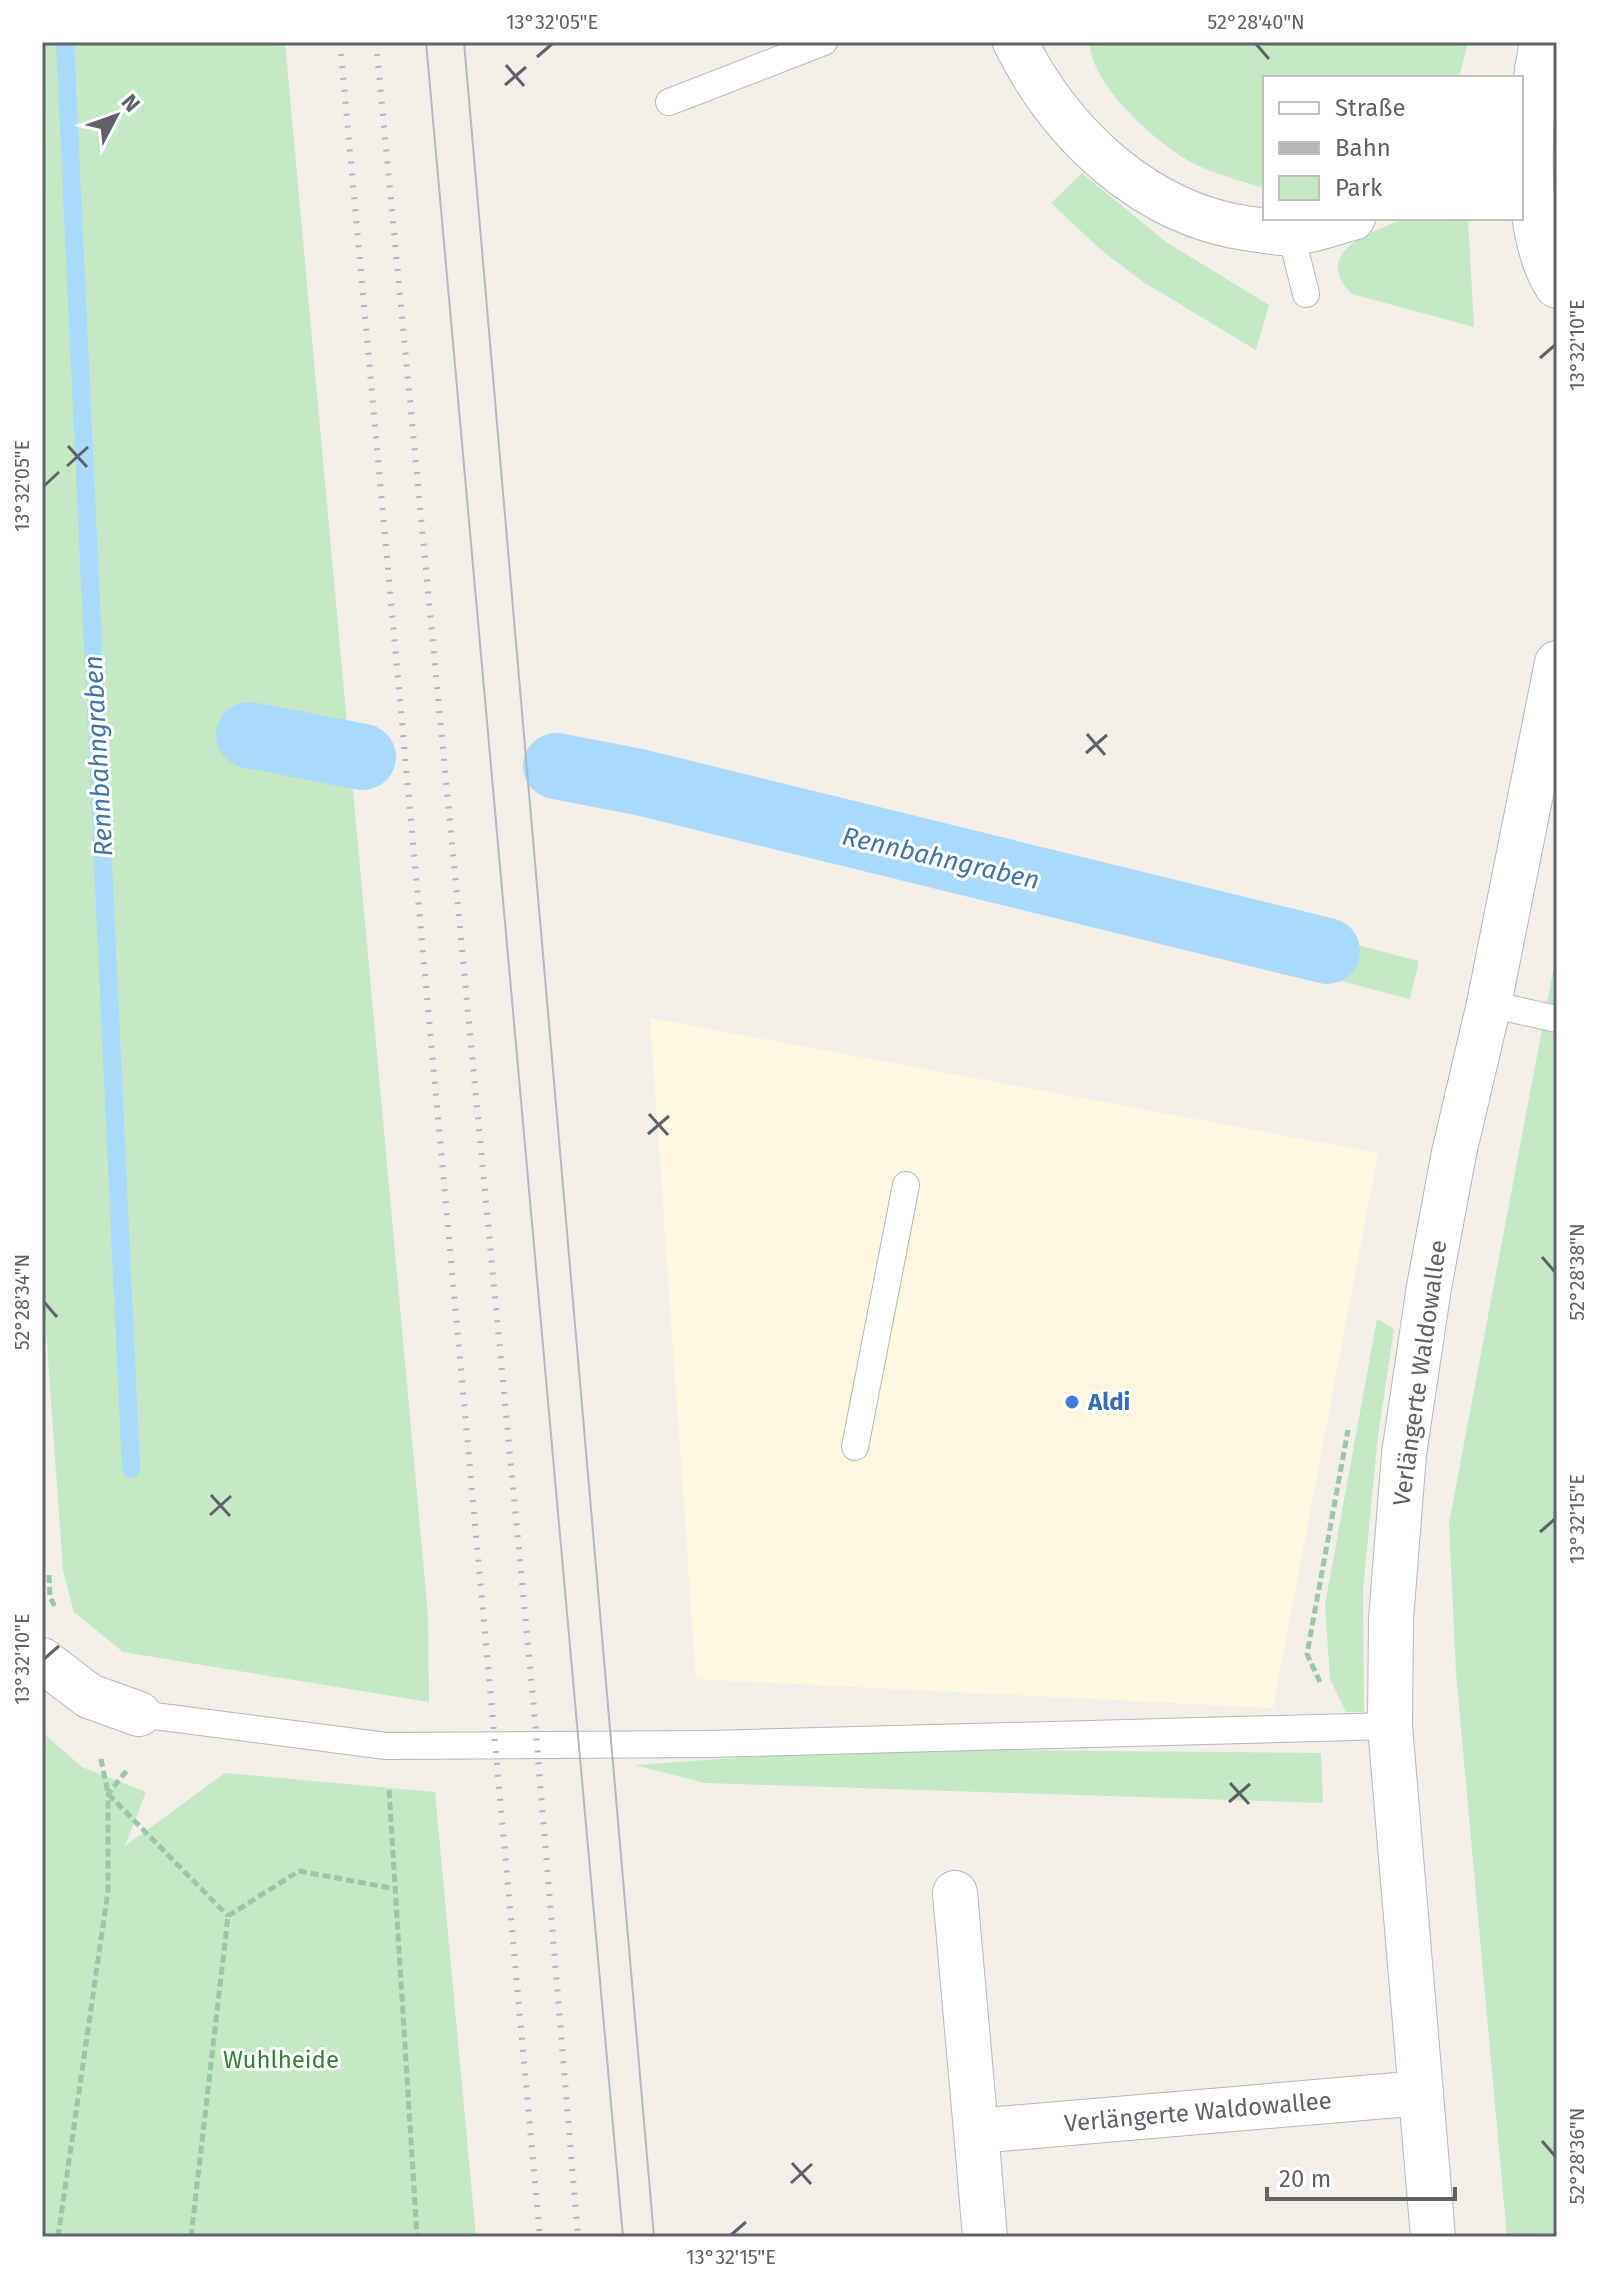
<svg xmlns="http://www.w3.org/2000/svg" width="1599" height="2279" font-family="'Fira Sans',sans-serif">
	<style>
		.commercial { fill: #fef7e0 }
		.green { fill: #c5e8c5 }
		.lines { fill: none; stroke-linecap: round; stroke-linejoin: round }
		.stream { stroke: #aadaff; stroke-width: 18 }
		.canal { stroke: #aadaff; stroke-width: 66 }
		.service-casing { stroke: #b5b8bc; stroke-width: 28 }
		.minor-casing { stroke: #b5b8bc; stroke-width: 46 }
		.tertiary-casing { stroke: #b5b8bc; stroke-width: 46 }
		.path { stroke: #9cc7a9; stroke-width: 5; stroke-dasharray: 8 4; stroke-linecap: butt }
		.service { stroke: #fff; stroke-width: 26 }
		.minor { stroke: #fff; stroke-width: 44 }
		.tertiary { stroke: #fff; stroke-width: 44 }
		.tram { stroke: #b6b7b8; stroke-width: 2 }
		.rail { stroke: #b6b7b8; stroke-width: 6; stroke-dasharray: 2 10; stroke-linecap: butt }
		.ticks { fill: none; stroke: #5f6368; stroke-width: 3 }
		.shop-dot { fill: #3f7fe0; stroke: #fff; stroke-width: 3 }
		.labels { text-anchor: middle; stroke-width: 6; stroke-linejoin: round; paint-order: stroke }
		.street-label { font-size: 24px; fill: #5f6368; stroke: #fff }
		.shop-label { font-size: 24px; font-weight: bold; fill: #366cbe; stroke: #fff; text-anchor: start }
		.park-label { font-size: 24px; fill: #348238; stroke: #fff }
		.water-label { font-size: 26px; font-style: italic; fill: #4174aa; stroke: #fff }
		.neatline { fill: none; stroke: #5f6368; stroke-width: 3 }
		.ticks-label { font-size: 20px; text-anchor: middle; fill: #5f6368 }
	</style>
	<rect width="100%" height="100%" fill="#f1efe8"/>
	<!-- commercial -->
	<path class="commercial" d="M650 1018 1378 1153 1273 1708 696 1679Z"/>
	<!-- green -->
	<path class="green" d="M42 42H285L428 1615 429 1702 123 1652 74 1612 63 1571 42 1274Z
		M1090 42H1468L1459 78H1265L1264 188C1241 181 1217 175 1195 164 1159 146 1089 84 1090 42Z
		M1082 173 1166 242 1269 305 1256 350 1145 283 1101 250 1051 203Z
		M1407 218H1468L1474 327 1352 294C1308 251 1377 230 1407 218Z
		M626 758 1419 961 1410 999 630 795Z
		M1557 950V2237H1507L1456 1673 1449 1523Z
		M1377 1319 1394 1329 1378 1435 1363 1590 1364 1712H1346L1330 1679 1325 1605Z
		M42 1732 82 1767 146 1792 125 1846 225 1773 435 1792 476 2237H42Z
		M867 1749 1321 1753 1323 1803 705 1783 635 1765Z"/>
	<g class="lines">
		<!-- stream -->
		<path class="stream" d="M65 42 131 1469"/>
		<!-- canal -->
		<path class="canal" d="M249 735 363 757
			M556 766 639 782 1327 951"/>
		<!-- service casing -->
		<g class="service-casing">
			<path id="service" d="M669 102 824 42
				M1291 234 1306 294
				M1489 1004 1557 1019
				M855 1447 906 1185
				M139 1714 386 1746 710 1744 1390 1726"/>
		</g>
		<!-- minor casing -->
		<g class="minor-casing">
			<path id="minor" d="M1015 42C1061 134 1145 215 1251 229 1264 230 1280 235 1293 233 1313 231 1333 223 1353 218
				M1542 42C1529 106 1520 230 1557 286
				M42 1660 89 1696 139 1714
				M955 1893 976 2131 1421 2093
				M976 2131 985 2237"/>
		</g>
		<!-- tertiary casing -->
		<g class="tertiary-casing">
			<path id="tertiary" d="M1433 2237 1390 1726 1391 1619 1404 1454 1429 1287 1454 1153 1489 1004 1557 663"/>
		</g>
		<!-- path -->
		<path class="path" d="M49 1575 50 1597 56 1609
			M1320 1682 1307 1654 1348 1430
			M101 1759 108 1794 228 1916
			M389 1790 417 2237
			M228 1916 299 1871 396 1889
			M58 2237 108 1891V1794L128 1769
			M191 2237 228 1916"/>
		<!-- service -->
		<use href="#service" class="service"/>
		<!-- minor -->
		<use href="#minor" class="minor"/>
		<!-- tertiary -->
		<use href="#tertiary" class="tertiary"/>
		<!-- tram -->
		<path class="tram" d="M426 42 623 2237
			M464 42 654 2237"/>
		<!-- rail -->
		<path class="rail" d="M340 42 540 2237
			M376 42 533 1698 578 2237"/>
	</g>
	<!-- ticks -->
	<path class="ticks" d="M1256 44 1269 59M537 57 552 44M506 65 524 86M505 85 526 67M1540 358 1555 345M68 446 87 467M67 466 88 447M44 486 59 472M1087 734 1105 755M1086 753 1107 735M649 1114 668 1135M648 1134 669 1116M1542 1257 1555 1272M44 1302 57 1317M211 1495 230 1516M210 1515 231 1496M1540 1532 1555 1519M44 1659 59 1646M1230 1783 1249 1804M1229 1802 1250 1784M1542 2141 1555 2156M792 2163 811 2184M791 2183 812 2164M731 2235 746 2222"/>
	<!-- markers -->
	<circle class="shop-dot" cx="1072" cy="1402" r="8"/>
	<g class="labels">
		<!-- street labels -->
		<g class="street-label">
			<text transform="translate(1420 1373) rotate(-82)" y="8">Verlängerte Waldowallee</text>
			<text transform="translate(1198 2112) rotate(-5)" y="8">Verlängerte Waldowallee</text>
		</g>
		<!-- shop labels -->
		<g class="shop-label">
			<text x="1088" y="1410">Aldi</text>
		</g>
		<!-- park labels -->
		<g class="park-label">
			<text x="281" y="2068">Wuhlheide</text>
		</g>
		<!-- water labels -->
		<g class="water-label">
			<text transform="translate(98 756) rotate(-93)" y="9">Rennbahngraben</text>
			<text transform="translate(941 858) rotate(13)" y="9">Rennbahngraben</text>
		</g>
	</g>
	<!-- border -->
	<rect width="1599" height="2279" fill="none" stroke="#ffffff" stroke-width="88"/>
	<!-- legend -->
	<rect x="1263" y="76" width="260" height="144" fill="#ffffff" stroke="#bfc1c3" stroke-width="2"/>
	<rect x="1279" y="102" width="40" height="12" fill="#ffffff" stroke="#bfc1c3" stroke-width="2"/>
	<text x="1335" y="116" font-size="24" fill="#5f6368">Straße</text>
	<rect x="1279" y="142" width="40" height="12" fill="#b6b7b8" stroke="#bfc1c3" stroke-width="2"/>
	<text x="1335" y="156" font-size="24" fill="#5f6368">Bahn</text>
	<rect x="1279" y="176" width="40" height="24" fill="#c5e8c5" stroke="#bfc1c3" stroke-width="2"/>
	<text x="1335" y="196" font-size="24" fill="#5f6368">Park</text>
	<!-- north arrow -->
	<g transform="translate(116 116) rotate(49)" stroke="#ffffff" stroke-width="6" paint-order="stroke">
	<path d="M0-6L14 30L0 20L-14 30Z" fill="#5f6368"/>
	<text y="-12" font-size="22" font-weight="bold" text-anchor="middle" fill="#5f6368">N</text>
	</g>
	<!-- scale -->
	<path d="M1267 2187v12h188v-12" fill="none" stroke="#5f6368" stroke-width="4"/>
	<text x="1279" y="2187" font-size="24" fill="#5f6368" stroke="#ffffff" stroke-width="6" paint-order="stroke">20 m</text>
	<rect x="44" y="44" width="1511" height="2191" class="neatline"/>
	<g class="ticks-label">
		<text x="552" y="29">13°32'05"E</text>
		<text x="1256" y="29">52°28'40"N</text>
		<text transform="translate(1577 345) rotate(-90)" y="7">13°32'10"E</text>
		<text transform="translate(22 486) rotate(-90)" y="7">13°32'05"E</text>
		<text transform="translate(1577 1272) rotate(-90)" y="7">52°28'38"N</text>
		<text transform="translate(22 1302) rotate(-90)" y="7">52°28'34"N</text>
		<text transform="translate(1577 1519) rotate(-90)" y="7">13°32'15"E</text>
		<text transform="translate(22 1659) rotate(-90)" y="7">13°32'10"E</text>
		<text transform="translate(1577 2156) rotate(-90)" y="7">52°28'36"N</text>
		<text x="731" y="2264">13°32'15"E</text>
	</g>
</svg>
